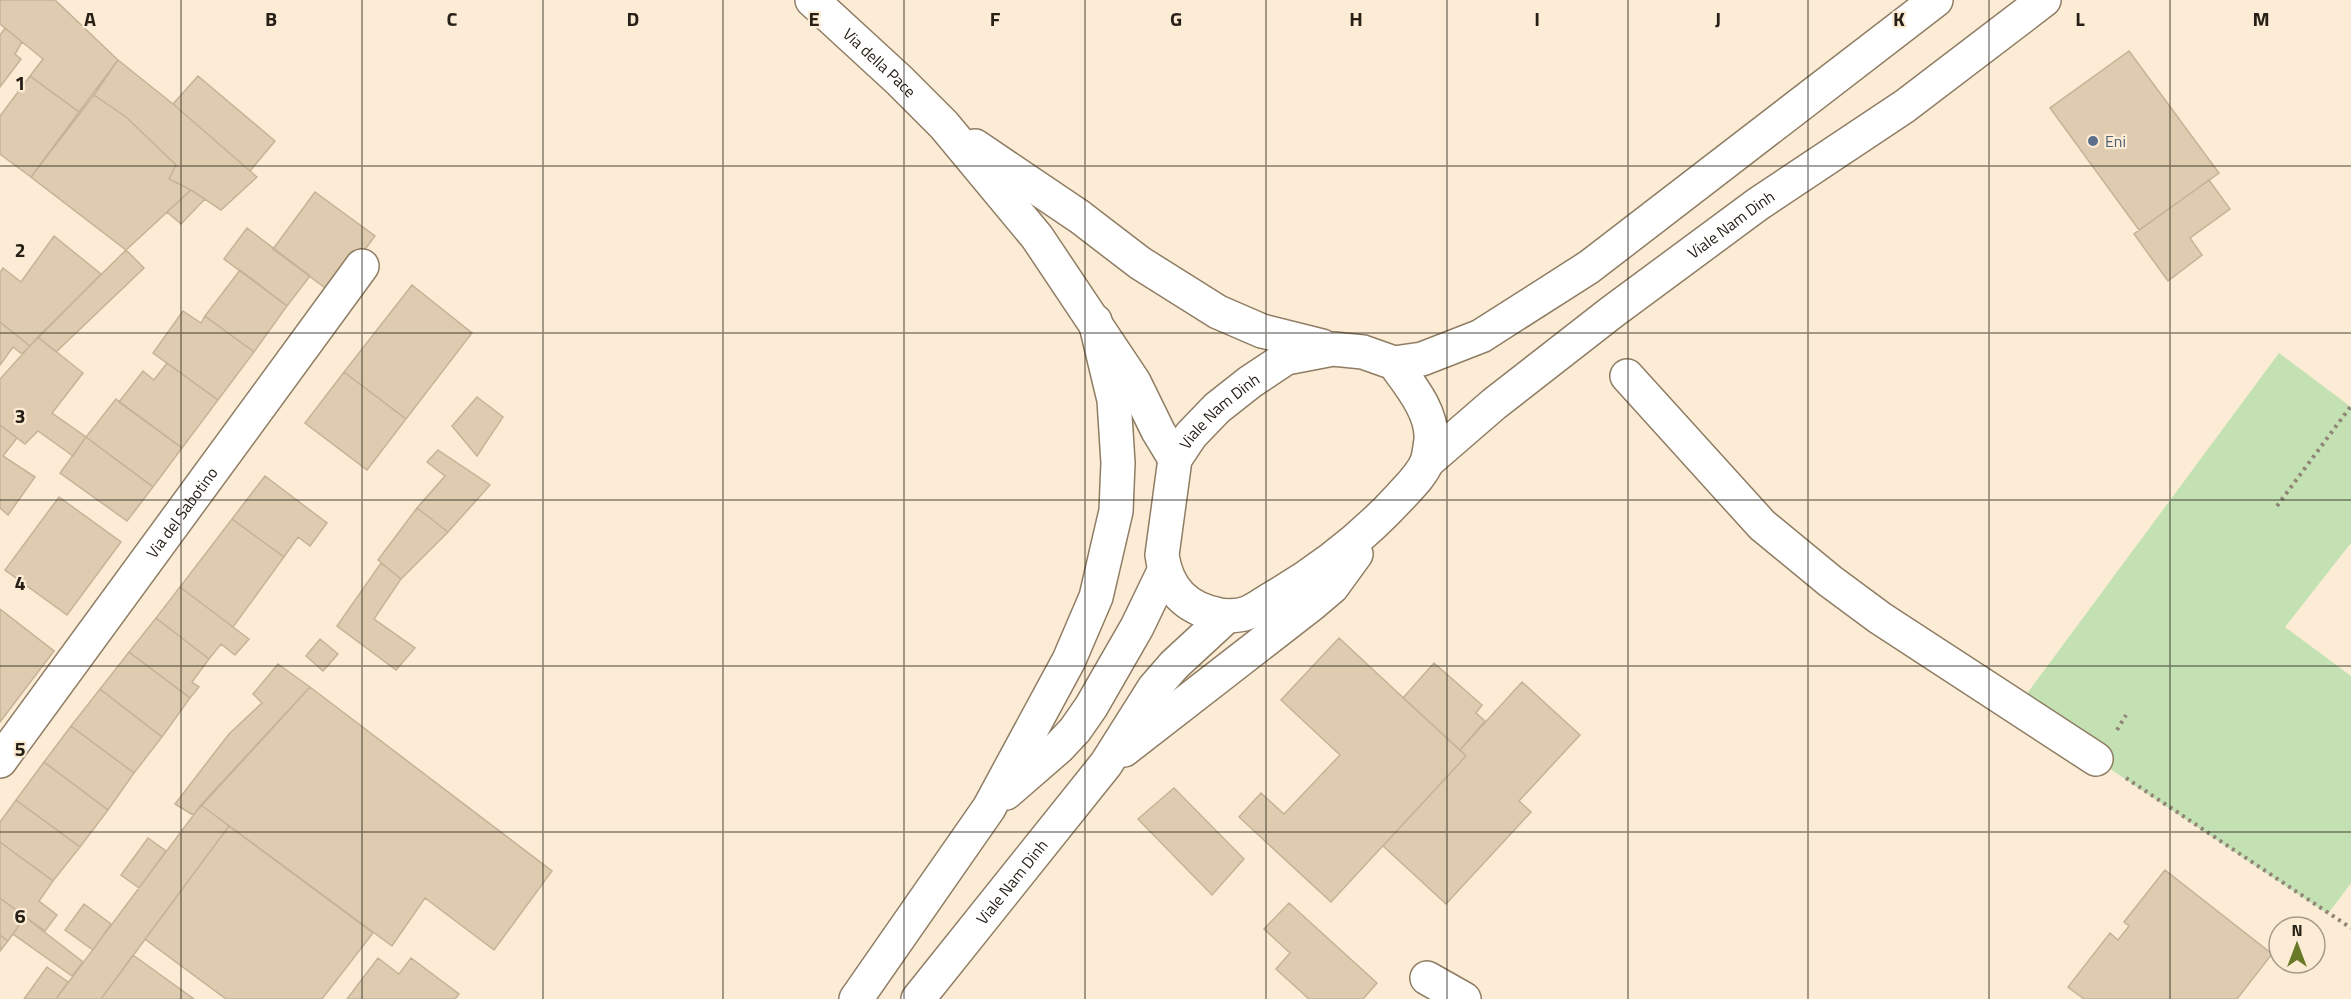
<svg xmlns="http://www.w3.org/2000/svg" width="2351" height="999" font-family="'Titillium Web',sans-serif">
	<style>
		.green { fill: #c3e1b3 }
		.building { fill: #dfccb0; stroke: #c5b297; stroke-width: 1.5 }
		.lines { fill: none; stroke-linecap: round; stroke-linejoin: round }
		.minor-casing { stroke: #8f7d63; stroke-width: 36 }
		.major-casing { stroke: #8f7d63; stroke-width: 36 }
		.path { stroke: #918675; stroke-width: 4; stroke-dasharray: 3 4.5; stroke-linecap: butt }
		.minor { stroke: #fff; stroke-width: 33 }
		.major { stroke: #fff; stroke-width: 33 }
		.grid { fill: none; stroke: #272016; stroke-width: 1.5; stroke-opacity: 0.55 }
		.service-dot { fill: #5c6f8a; stroke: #fcecd5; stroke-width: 2 }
		.labels { text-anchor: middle; stroke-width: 4.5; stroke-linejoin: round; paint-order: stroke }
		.street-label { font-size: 16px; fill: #272016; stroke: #fcecd5 }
		.service-label { font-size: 16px; fill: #4e5e75; stroke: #fcecd5; text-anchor: start }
		.grid-label { font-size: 20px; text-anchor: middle; font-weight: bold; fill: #272016; stroke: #fcecd5; stroke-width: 4.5; stroke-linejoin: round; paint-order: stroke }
	</style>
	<rect width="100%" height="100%" fill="#fcecd5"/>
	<!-- green -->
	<path class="green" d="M2279 353 2351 407V543L2285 627 2351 676V883L2328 914 2017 707Z"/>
	<!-- building -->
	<path class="building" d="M0 0H55L118 60 79 112 30 76 43 59 0 24Z
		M5 28 22 42 15 54 21 59 0 87V35Z
		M2129 51 2219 173 2139 230 2050 108Z
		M118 60 173 104 257 177 221 210 191 190 169 179 176 165 126 117 94 95Z
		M30 76 79 112 31 177 0 154V116Z
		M198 76 275 141 250 171 173 104Z
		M94 95 126 117 176 165 169 179 191 190 126 250 31 177Z
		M2209 180 2230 209 2190 238 2202 255 2168 281 2134 234Z
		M191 190 205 199 181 224 167 212Z
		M315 192 375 236 332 293 273 249Z
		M247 228 310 276 287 306 224 259Z
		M54 236 101 274 30 346 0 322V273L3 268 21 282Z
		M126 250 144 268 56 352 38 337Z
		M240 270 287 306 254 352 205 316Z
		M412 285 472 333 406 419 344 372Z
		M183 311 201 323 205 316 254 352 218 400 153 353Z
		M0 322 30 346 22 354 13 347 0 365Z
		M38 337 83 373 52 413 86 437 73 456 38 431 25 444 0 425V379Z
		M167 363 218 400 182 448 119 402 143 371 154 380Z
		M344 372 406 419 367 470 305 423Z
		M477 397 503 417 477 456 452 426Z
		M116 399 182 448 153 487 86 437Z
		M0 425 17 438 3 456 35 477 8 515 0 508Z
		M86 437 153 487 127 521 60 473Z
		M438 450 490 485 448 532 417 508 445 476 427 462Z
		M265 476 327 523 310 546 298 537 284 557 232 519Z
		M59 497 121 542 67 615 5 570Z
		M417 508 448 532 401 579 378 560Z
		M232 519 284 557 233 627 180 587Z
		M381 563 401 579 374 619 415 648 396 670 337 626Z
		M180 587 249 639 235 655 221 644 209 659 156 618Z
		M0 609 54 651 0 722Z
		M156 618 209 659 192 682 199 687 190 698 129 652Z
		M1339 638 1466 756 1331 902 1239 817 1261 793 1284 814 1340 755 1281 700Z
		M320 639 338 654 323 671 306 656Z
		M129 652 190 698 162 737 100 689Z
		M1434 663 1482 705 1476 713 1485 721 1460 750 1403 698Z
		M278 664 310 687 193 815 175 804 229 734 262 703 253 694Z
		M1522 682 1580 735 1519 801 1531 812 1446 904 1383 846 1466 756 1460 750Z
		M310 687 552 871 494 950 425 898 392 946 201 805Z
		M100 689 162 737 134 773 71 726Z
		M71 726 134 773 108 810 44 762Z
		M44 762 108 810 80 847 16 800Z
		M1174 788 1244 859 1212 895 1138 819Z
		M16 800 80 847 53 881 0 842V822Z
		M201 805 229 826 101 999H56Z
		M229 826 373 933 322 999H226L145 939Z
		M148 838 166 851 139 888 121 875Z
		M0 842 53 881 39 901 57 915 45 931 0 898Z
		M2165 870 2272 954 2237 999H2084L2068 987 2110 933 2118 940 2129 926 2124 922Z
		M0 898 25 917 8 941 0 935Z
		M1289 903 1377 983 1363 999H1309L1276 969 1290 953 1264 929Z
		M84 904 111 924 93 950 65 930Z
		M25 917 83 962 72 976 13 934Z
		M0 935 8 941 0 951Z
		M133 955 194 999H101Z
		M378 958 399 974 411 958 459 994 455 999H347Z
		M47 967 68 982 56 999H24Z"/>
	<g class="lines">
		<!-- minor casing -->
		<g class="minor-casing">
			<g id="minor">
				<path d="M1627 376 1762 525 1830 581 1880 618 2096 759"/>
				<path id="s1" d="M0 761 362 266"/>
				<path d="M1427 978 1464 999"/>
			</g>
		</g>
		<!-- major casing -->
		<g class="major-casing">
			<g id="major">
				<path id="s2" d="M812 0 899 80 944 125 1037 237 1134 382 1158 431 1175 459"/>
				<path d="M975 146 1080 217 1140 263 1218 312 1262 331 1322 346"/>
				<path id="s3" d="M1394 363C1409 384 1433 412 1431 440 1430 447 1429 456 1427 462 1421 476 1409 487 1399 498 1362 538 1318 572 1271 599 1263 604 1255 610 1247 613 1239 616 1228 616 1220 615 1186 609 1167 589 1162 555L1175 459 1191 435 1217 408 1250 382 1286 358 1333 349 1363 352 1394 363 1422 359 1481 336 1589 267 1936 0"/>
				<path id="s4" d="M1427 462 1494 404 1612 312 1758 204 1905 106 2044 0"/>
				<path d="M1124 750 1312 604 1332 587 1356 554"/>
				<path d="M1006 793 1059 747 1075 730 1091 707 1137 627 1164 571"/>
				<path d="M856 999 989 808 1069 660 1096 597 1116 511 1118 463 1114 400 1095 321"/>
				<path id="s5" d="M918 999 1106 764 1154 688 1174 665 1227 616"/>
			</g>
		</g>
		<!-- path -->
		<path class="path" d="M2277 506 2351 406
			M2117 730 2126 715
			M2126 778 2351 928"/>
		<!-- minor -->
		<use href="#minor" class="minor"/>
		<!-- major -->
		<use href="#major" class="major"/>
	</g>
	<!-- grid -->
	<path class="grid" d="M181 0V999M362 0V999M543 0V999M723 0V999M904 0V999M1085 0V999M1266 0V999M1447 0V999M1628 0V999M1808 0V999M1989 0V999M2170 0V999M0 166H2351M0 333H2351M0 500H2351M0 666H2351M0 832H2351"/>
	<!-- markers -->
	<circle class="service-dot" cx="2093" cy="141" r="6"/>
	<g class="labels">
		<!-- street labels -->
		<g class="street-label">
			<text dy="6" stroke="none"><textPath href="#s2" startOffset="92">Via della Pace</textPath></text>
			<text dy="6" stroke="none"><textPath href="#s4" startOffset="386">Viale Nam Dinh</textPath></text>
			<text dy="6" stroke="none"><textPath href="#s3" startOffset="627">Viale Nam Dinh</textPath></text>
			<text dy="6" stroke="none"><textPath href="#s1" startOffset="308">Via del Sabotino</textPath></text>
			<text dy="6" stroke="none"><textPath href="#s5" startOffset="150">Viale Nam Dinh</textPath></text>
		</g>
		<!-- service labels -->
		<g class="service-label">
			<text x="2105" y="147">Eni</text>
		</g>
	</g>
	<g class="grid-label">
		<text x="90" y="26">A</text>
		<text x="271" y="26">B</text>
		<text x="452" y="26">C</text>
		<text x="633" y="26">D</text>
		<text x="814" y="26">E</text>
		<text x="995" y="26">F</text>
		<text x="1176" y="26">G</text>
		<text x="1356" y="26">H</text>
		<text x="1537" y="26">I</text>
		<text x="1718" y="26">J</text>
		<text x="1899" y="26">K</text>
		<text x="2080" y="26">L</text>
		<text x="2261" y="26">M</text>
		<text x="20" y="90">1</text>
		<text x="20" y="257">2</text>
		<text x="20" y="423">3</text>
		<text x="20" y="590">4</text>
		<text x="20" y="756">5</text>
		<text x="20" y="923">6</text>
	</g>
	<!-- north arrow -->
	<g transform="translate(2297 945)"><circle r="28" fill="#fcecd5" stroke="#a79a89" stroke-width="1.5"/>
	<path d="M0-4.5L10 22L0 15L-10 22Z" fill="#6a7927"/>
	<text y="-9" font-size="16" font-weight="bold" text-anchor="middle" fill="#272016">N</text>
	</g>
</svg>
